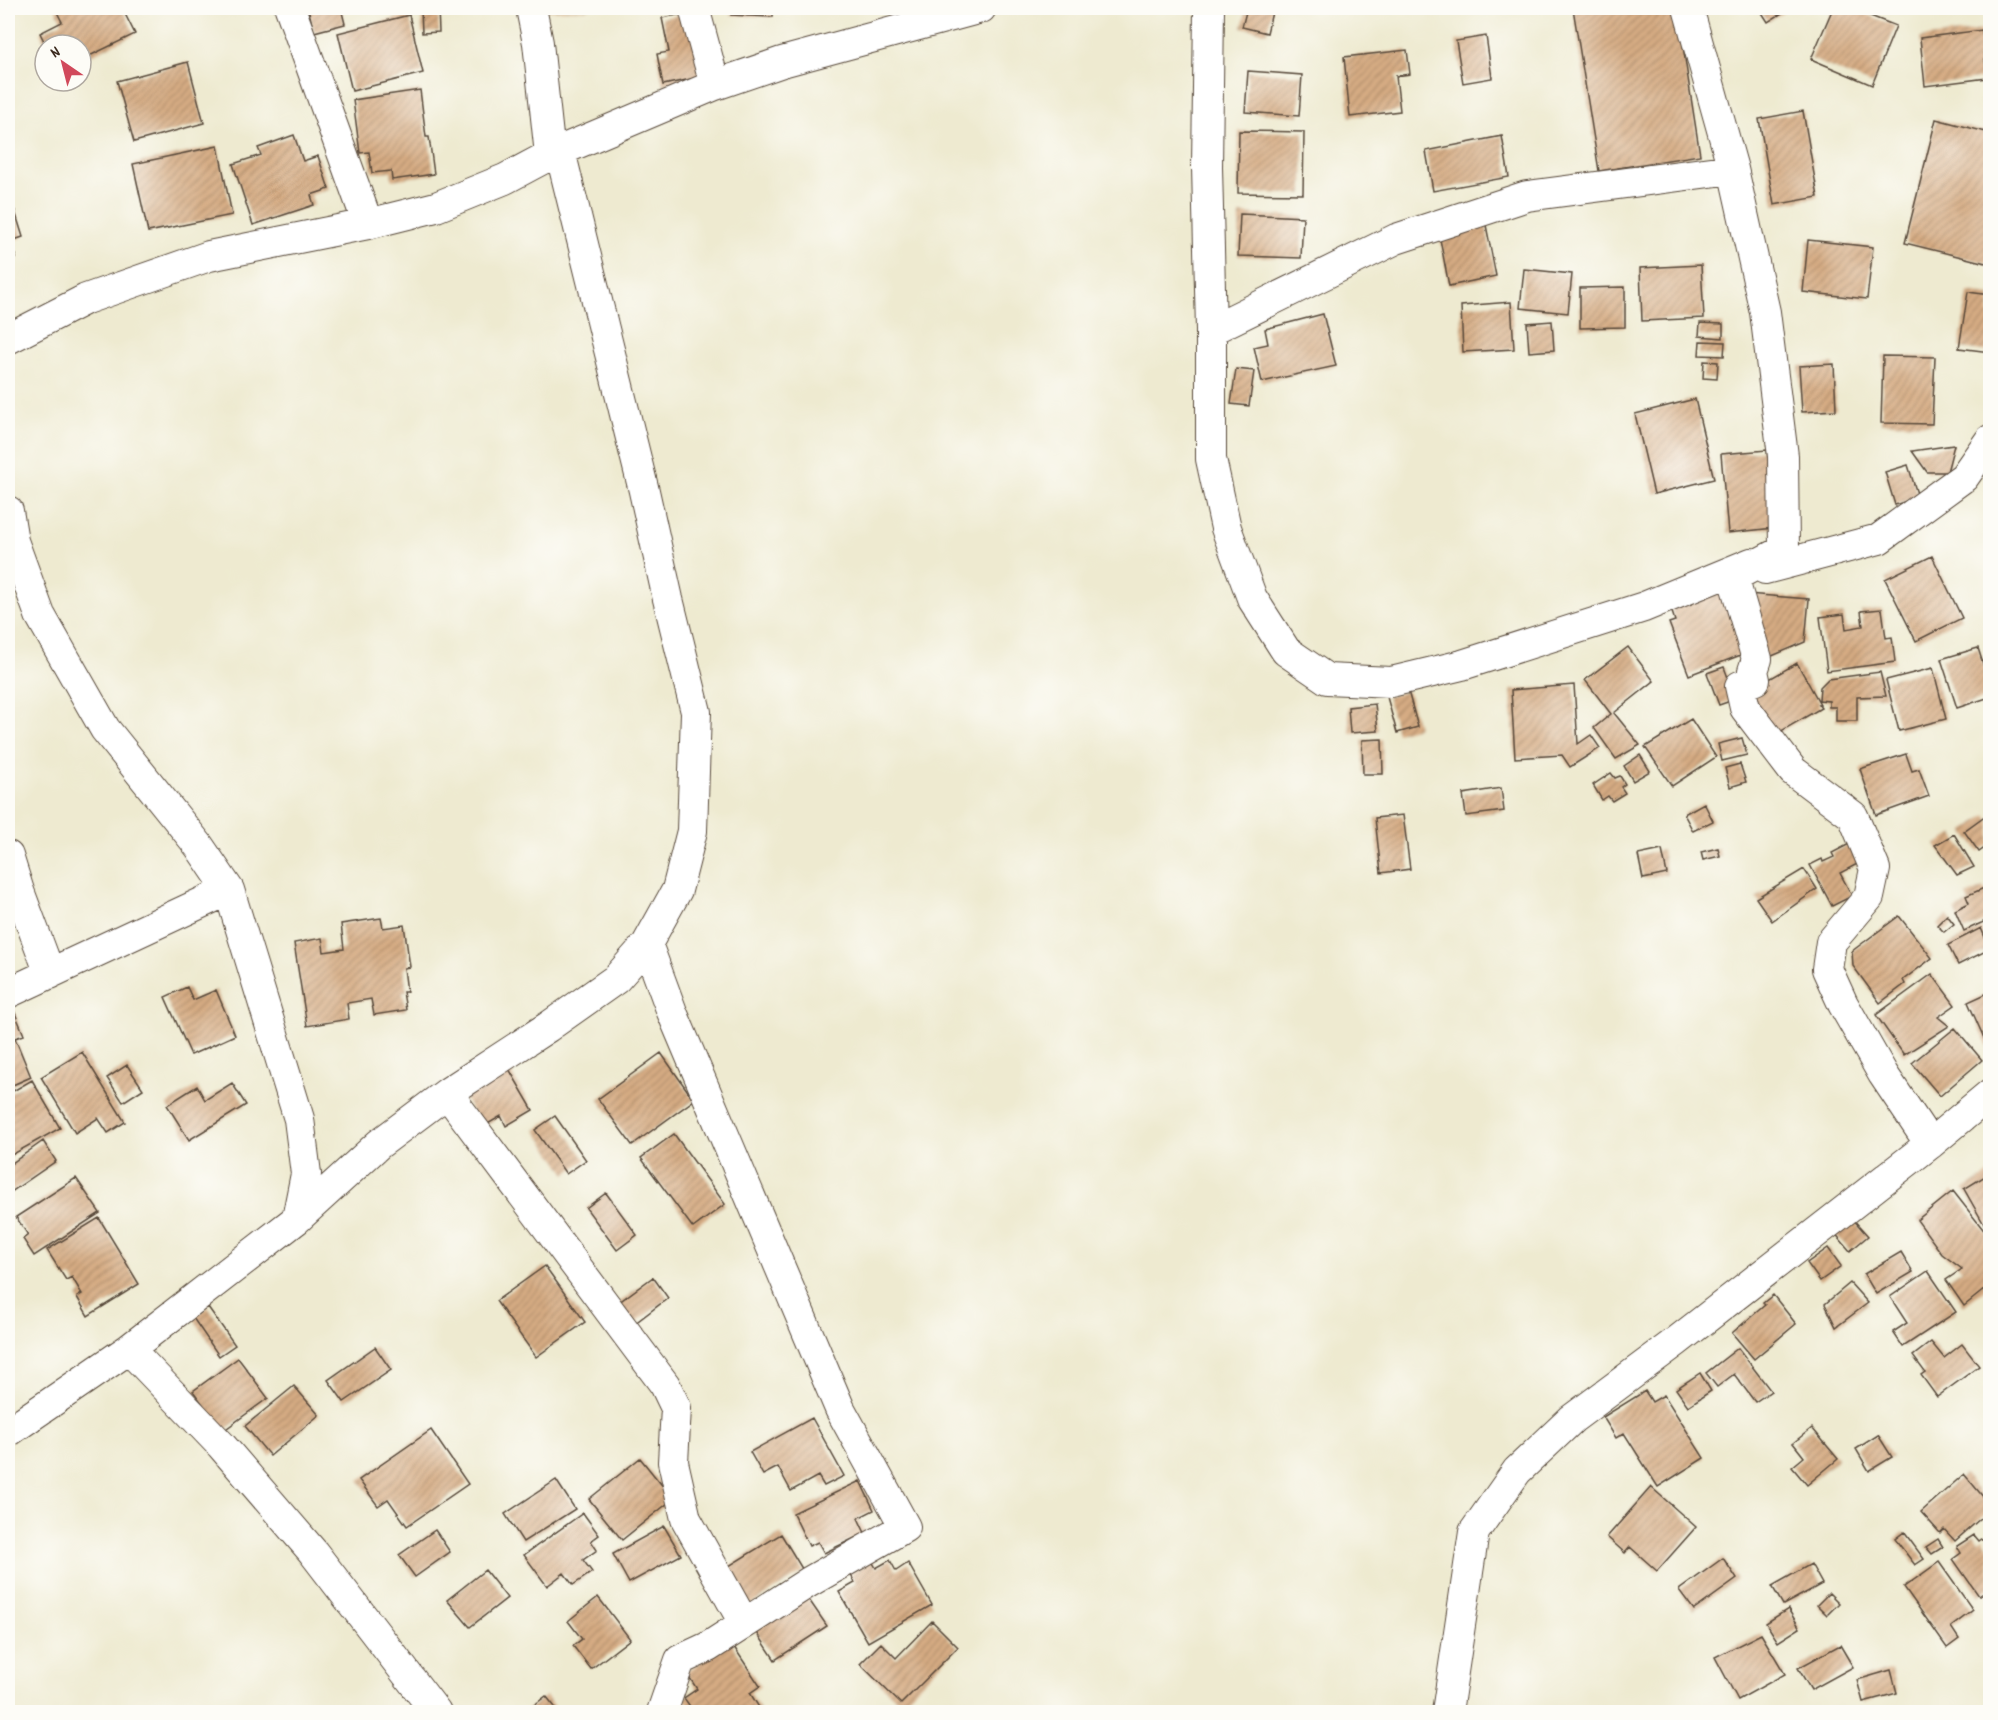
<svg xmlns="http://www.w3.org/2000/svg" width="1998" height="1720" font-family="Dekko,sans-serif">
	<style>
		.building { fill: url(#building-hatch) }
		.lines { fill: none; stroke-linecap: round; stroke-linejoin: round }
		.street-casing { stroke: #564739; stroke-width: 32 }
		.street { stroke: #fff; stroke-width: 30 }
	</style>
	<defs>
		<pattern id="building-hatch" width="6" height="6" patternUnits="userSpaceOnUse" patternTransform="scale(1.5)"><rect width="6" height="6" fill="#d6ac83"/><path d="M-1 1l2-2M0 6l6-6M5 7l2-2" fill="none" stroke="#af8c6b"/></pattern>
	</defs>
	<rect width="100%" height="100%" fill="#fdfcf7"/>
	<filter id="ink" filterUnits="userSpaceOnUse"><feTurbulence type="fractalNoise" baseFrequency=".0167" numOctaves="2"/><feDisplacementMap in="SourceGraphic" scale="12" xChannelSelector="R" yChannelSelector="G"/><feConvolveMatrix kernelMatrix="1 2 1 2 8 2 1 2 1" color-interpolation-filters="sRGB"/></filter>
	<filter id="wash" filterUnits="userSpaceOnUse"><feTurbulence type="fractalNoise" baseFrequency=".008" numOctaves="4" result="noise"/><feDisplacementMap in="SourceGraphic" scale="24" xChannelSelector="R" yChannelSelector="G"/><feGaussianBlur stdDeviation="1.35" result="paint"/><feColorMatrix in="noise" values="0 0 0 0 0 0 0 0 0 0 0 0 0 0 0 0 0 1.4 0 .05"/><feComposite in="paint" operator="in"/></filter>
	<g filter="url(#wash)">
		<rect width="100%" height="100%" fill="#eeead0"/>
		<g id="blocks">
			<!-- building -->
			<path class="building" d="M55 8H122L135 34 81 60V45H46L40 33 62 22Z
				M308 8H341L345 24 314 32Z
				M421 8H438L439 32 422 33Z
				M540 8H590V9L540 11Z
				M731 8H773V17L731 15Z
				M1247 8H1273L1267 33 1242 27Z
				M1573 8H1677L1700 155 1599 171Z
				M1759 8H1790L1768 22Z
				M1833 8H1850L1896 26 1872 85 1811 59Z
				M692 12 705 76 663 85 657 54 669 52 662 18Z
				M409 15 423 73 352 91 338 33Z
				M1982 30 1987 78 1925 86 1920 38Z
				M1486 36 1492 78 1463 83 1456 41Z
				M1407 50 1410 74 1396 76 1400 111 1350 117 1344 57Z
				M188 62 204 123 134 142 117 81Z
				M1248 71 1302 75 1299 116 1245 112Z
				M420 90 426 137H429L434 174 392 180 391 171 372 173 369 152 360 153 353 100Z
				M1803 111 1818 197 1774 205 1759 119Z
				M1936 119 1990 133V264L1905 243Z
				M1239 131 1304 132 1303 194 1238 193Z
				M294 135 303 161 318 156 329 189 311 195 314 205 253 225 233 164 261 155 258 148Z
				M1502 136 1509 177 1433 191 1426 151Z
				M218 146 232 215 148 232 133 164Z
				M8 189 23 237 11 241 16 258 8 261Z
				M1240 214 1303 217 1301 258 1238 256Z
				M1486 225 1496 276 1449 286 1439 234Z
				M1808 240 1873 247 1867 299 1803 292Z
				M1701 265 1704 318 1642 321 1640 268Z
				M1524 269 1572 274 1568 313 1520 308Z
				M1625 287V327L1580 328V288Z
				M1968 292 1990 295V352L1959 348Z
				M1511 302 1514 349 1463 352 1461 306Z
				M1323 314 1336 366 1262 382 1254 347 1268 344 1265 329Z
				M1552 321 1554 350 1529 352 1527 323Z
				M1700 323 1723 324V338L1699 336Z
				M1700 341 1725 342 1724 356 1699 355Z
				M1883 356 1935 357 1932 424 1881 423Z
				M1704 361 1718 362 1717 379 1703 378Z
				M1834 364 1836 410 1802 412 1799 366Z
				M1236 369 1254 371 1249 406 1231 404Z
				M1695 399 1714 479 1654 494 1635 414Z
				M1954 445 1947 472H1927L1912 451Z
				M1767 450 1774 528 1728 533 1721 454Z
				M1908 465 1918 497 1895 505 1885 472Z
				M1932 556 1962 618 1916 641 1885 579Z
				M1721 586 1751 651 1689 675 1669 623 1675 621 1670 606Z
				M1747 594 1809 599 1805 642 1765 659Z
				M1882 609 1886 638 1892 637 1895 662 1827 671 1820 617 1844 614 1846 629 1863 626 1861 611Z
				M1628 647 1654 681 1614 713 1640 745 1616 759 1594 728 1611 714 1585 680Z
				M1978 648 1990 686V697L1957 708 1941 659Z
				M1797 663 1820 704H1818L1821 708 1771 737 1745 693Z
				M1724 667 1736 699 1719 705 1707 673Z
				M1933 668 1946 719 1899 731 1886 680Z
				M1880 672 1886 696 1857 697V721H1836V707H1829V701L1819 700 1820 687 1828 679Z
				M1574 685 1578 744 1591 735 1600 748 1570 767 1562 755 1515 758 1511 690Z
				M1408 691 1418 727 1397 733 1387 697Z
				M1375 704 1378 731 1350 733 1348 707Z
				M1691 719 1716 757 1672 786 1645 747Z
				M1742 738 1747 755 1722 761 1718 744Z
				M1382 739 1383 774H1363L1362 740Z
				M1906 754 1912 771 1919 769 1929 796 1876 815 1860 769Z
				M1640 755 1650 771 1633 781 1624 766Z
				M1740 764 1746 782 1730 787 1725 768Z
				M1611 773 1615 778 1620 776 1625 784 1621 787 1625 793 1612 801 1608 796 1602 800 1593 785Z
				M1501 788 1504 811 1466 816 1463 794Z
				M1704 803 1713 821 1693 831 1684 814Z
				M1403 815 1410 869 1381 873 1375 818Z
				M1986 815 1990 822V844L1979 852 1964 831Z
				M1954 834 1974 867 1957 875 1935 845Z
				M1853 842 1863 861 1840 873 1852 896 1832 906 1810 865 1822 859 1823 862 1834 857 1832 853Z
				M1718 848 1720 856 1703 860 1701 852Z
				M1662 850 1667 874 1643 879 1638 855Z
				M1804 869 1817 889 1772 921 1756 898Z
				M1984 888 1985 891 1990 888V919L1964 931 1955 910 1969 903 1966 896Z
				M1947 915 1954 924 1944 932 1937 925Z
				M1899 916 1932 958 1903 980 1905 984 1880 1003 1853 966 1852 951Z
				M381 918 383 928 404 925 410 967 404 968 407 992H403L406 1010 374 1015 371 999 347 1003 349 1019 307 1026 294 943 322 938 324 952 344 949 341 924Z
				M1981 928 1990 949 1958 965 1948 945Z
				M1932 974 1955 1005 1938 1017 1949 1026 1904 1055 1876 1015Z
				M187 987 193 1000 216 990 235 1035 191 1055 165 997Z
				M1990 992V1046L1988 1047 1968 1002Z
				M8 996 24 1035 15 1038 31 1077 8 1087Z
				M1955 1028 1982 1060 1940 1096 1912 1063Z
				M82 1052 125 1122 108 1133 98 1118 75 1133 41 1077Z
				M661 1053 694 1100 632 1145 598 1099Z
				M505 1062 533 1110 506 1126 501 1116 481 1128 459 1088Z
				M127 1065 143 1089 123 1102 107 1078Z
				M32 1080 60 1128 8 1157V1094Z
				M232 1083 246 1105 189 1140 167 1105 197 1086 205 1100Z
				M555 1116 586 1160 566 1174 535 1130Z
				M674 1134 725 1204 693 1228 641 1158Z
				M43 1141 56 1161 8 1194V1166Z
				M1990 1173V1223L1985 1226 1964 1189Z
				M76 1178 100 1213 34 1256 23 1239 28 1235 16 1217Z
				M1953 1191 1990 1238V1285L1964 1306 1946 1280 1962 1269 1942 1254 1917 1220Z
				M606 1193 637 1235 617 1250 586 1208Z
				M1851 1217 1868 1236 1850 1251 1834 1232Z
				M99 1218 139 1284 88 1316 77 1297 82 1294 72 1277 66 1280 47 1250Z
				M1828 1248 1841 1266 1820 1281 1807 1263Z
				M1901 1252 1913 1272 1876 1294 1864 1274Z
				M545 1266 585 1322 536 1357 496 1301Z
				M1928 1271 1956 1312 1903 1347 1893 1332 1907 1323 1890 1297Z
				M653 1277 668 1298 630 1327 614 1306Z
				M1850 1283 1868 1303 1836 1327 1825 1304Z
				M1773 1295 1796 1324 1754 1359 1732 1333 1765 1305 1763 1303Z
				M208 1307 235 1345 219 1356 193 1318Z
				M1931 1342 1944 1358 1962 1344 1979 1366 1937 1397 1921 1375 1925 1372 1913 1356Z
				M375 1347 391 1370 344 1402 328 1380Z
				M1738 1348 1771 1391 1755 1402 1734 1374 1717 1387 1706 1373Z
				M238 1358 268 1398 223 1431 193 1391Z
				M1700 1373 1711 1391 1688 1406 1676 1389Z
				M294 1386 319 1415 270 1456 245 1426Z
				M1645 1391 1652 1402 1664 1395 1704 1458 1658 1487 1624 1433 1616 1438 1603 1417Z
				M812 1418 844 1476 824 1486 818 1476 791 1491 778 1467 763 1475 750 1452Z
				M1812 1428 1838 1459 1807 1485 1792 1467 1804 1457 1793 1443Z
				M431 1430 468 1484 407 1526 388 1499 378 1506 359 1480Z
				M1878 1435 1892 1457 1869 1471 1856 1449Z
				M640 1458 673 1499 622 1540 589 1499Z
				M1964 1474 1990 1505V1510L1955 1541 1944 1529 1940 1533 1921 1512Z
				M556 1480 575 1509 523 1542 505 1514Z
				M860 1481 874 1510 858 1518 865 1533 824 1553 818 1542 809 1546 793 1513Z
				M1651 1487 1696 1527 1657 1571 1630 1547 1625 1553 1607 1537Z
				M583 1513 599 1535 591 1541 597 1550 583 1560 592 1572 573 1585 564 1573 547 1586 524 1555Z
				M664 1526 681 1555 629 1583 613 1554Z
				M435 1530 450 1552 415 1577 399 1555Z
				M1904 1532 1924 1559 1915 1565 1895 1539Z
				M781 1534 804 1572 747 1607 724 1569Z
				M1974 1535 1979 1541 1983 1538 1990 1549V1588L1979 1596 1953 1559 1961 1553 1957 1546Z
				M1938 1539 1943 1547 1932 1554 1926 1547Z
				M1723 1558 1737 1579 1694 1610 1679 1590Z
				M890 1560 896 1571 908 1563 932 1605 868 1642 839 1592 855 1583 850 1573 872 1561 876 1568Z
				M1939 1562 1973 1610 1951 1627 1959 1639 1947 1648 1904 1587Z
				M1811 1564 1822 1584 1783 1605 1772 1586Z
				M485 1570 507 1598 470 1627 447 1600Z
				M1829 1593 1839 1603 1827 1615 1817 1605Z
				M805 1594 827 1626 775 1660 754 1628Z
				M598 1597 630 1639 591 1669 573 1646 582 1639 568 1621Z
				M1788 1609 1800 1628 1778 1642 1766 1623Z
				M932 1621 958 1647 901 1704 860 1664 881 1643 896 1658Z
				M1761 1634 1785 1674 1738 1700 1715 1657Z
				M730 1641 760 1686 750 1693 760 1709 754 1712H694L684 1698 697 1689 686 1672Z
				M1840 1645 1853 1667 1811 1690 1798 1668Z
				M1891 1670 1897 1693 1863 1702 1857 1680Z
				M546 1696 559 1712H525Z"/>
		</g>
	</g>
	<g filter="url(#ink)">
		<use href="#blocks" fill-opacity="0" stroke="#564739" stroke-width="1.5"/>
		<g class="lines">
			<!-- street casing -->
			<g class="street-casing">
				<path id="street" d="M290 8 368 224
					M531 8 538 43 550 155
					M694 8 715 85
					M1209 8 1207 167 1211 330V459L1226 528 1252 598 1286 651 1327 679 1391 682 1462 665 1644 607 1751 563
					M1688 8 1733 169 1765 312 1783 456 1784 550 1733 577 1757 659 1753 671 1755 680 1740 686 1745 708 1793 771 1853 816 1875 869 1869 897 1831 942 1827 969 1843 1004 1883 1074 1930 1144
					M1211 330 1396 239 1527 196 1733 169
					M8 339 86 299 209 256 368 224 436 207 505 179 550 155 715 85 782 62 981 8
					M8 511 13 541 40 615 105 729 199 846 229 890 299 1119 306 1174 297 1219
					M1765 569 1879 539 1964 477 1990 440
					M8 856 19 891 50 974
					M647 944 672 1012 840 1409 905 1527 809 1582 708 1647 680 1660 662 1712
					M8 993 229 890
					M447 1093 665 1385 676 1408 673 1462 686 1519 744 1623
					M129 1349 221 1445 313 1552 436 1712
					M8 1432 129 1349 297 1219 379 1144 447 1093 548 1027 616 979 647 944 677 890 692 831 696 712 668 599 644 491 560 151
					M1447 1712 1474 1532 1517 1471 1572 1419 1677 1341 1930 1144 1990 1094"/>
			</g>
			<!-- street -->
			<use href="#street" class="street"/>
		</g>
	</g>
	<!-- margin -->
	<rect width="1998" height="1720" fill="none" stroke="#fdfcf7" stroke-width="30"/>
	<!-- north arrow -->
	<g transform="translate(63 63) rotate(325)"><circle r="28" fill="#fdfcf7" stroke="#afa8a0" stroke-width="1.5"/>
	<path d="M0-4.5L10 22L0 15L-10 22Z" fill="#d1495b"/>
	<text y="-9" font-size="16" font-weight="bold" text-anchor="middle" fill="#3b2a1e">N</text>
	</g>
</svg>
